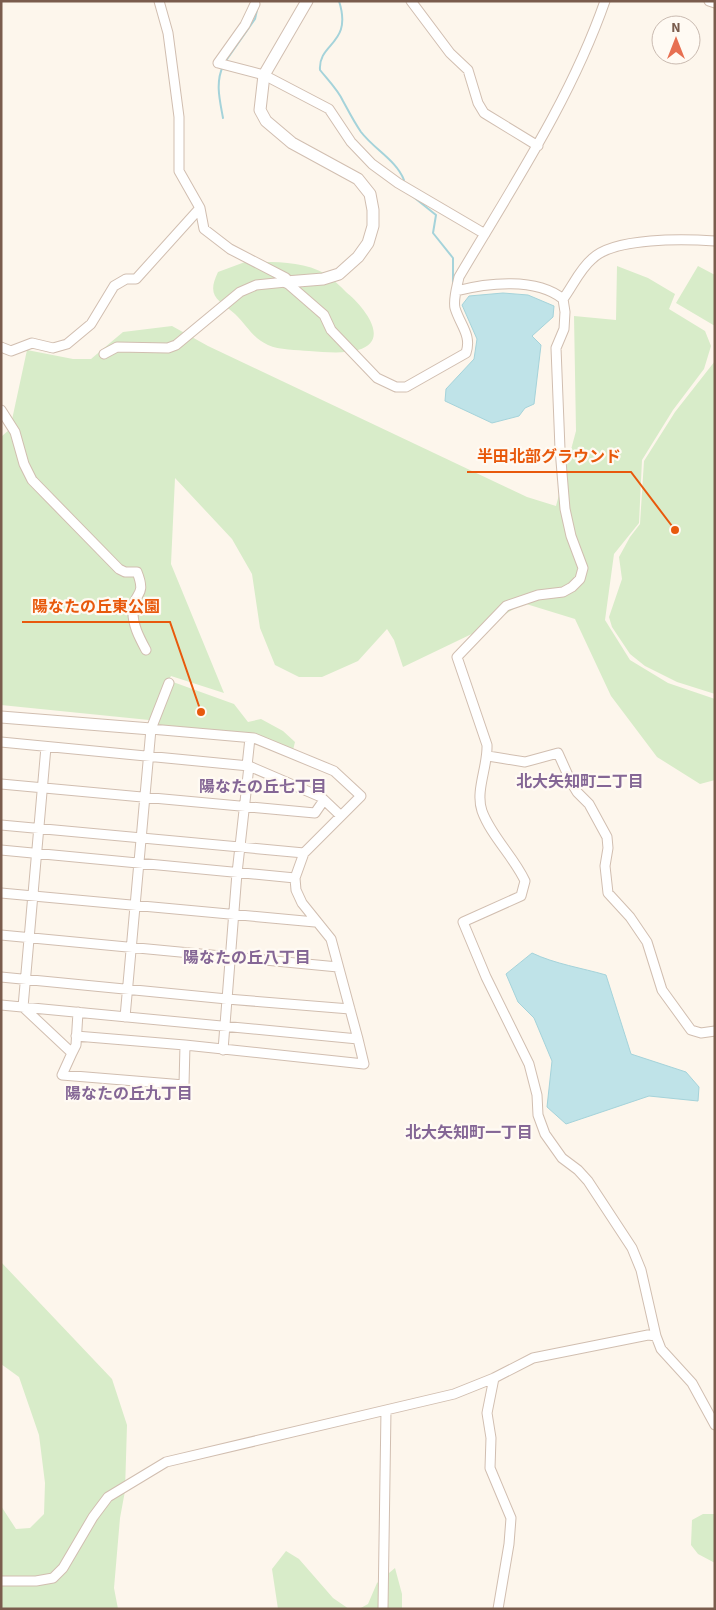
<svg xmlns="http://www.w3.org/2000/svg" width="716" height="1610" font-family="'Source Sans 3','Noto Sans JP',sans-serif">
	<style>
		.green { fill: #d8ecc9 }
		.water { fill: #bfe3e8; stroke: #a5d3da }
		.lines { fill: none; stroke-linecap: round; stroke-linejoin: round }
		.stream { stroke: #a5d3da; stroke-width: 2 }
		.minor-casing { stroke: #d1beb0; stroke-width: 11 }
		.tertiary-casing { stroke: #d1beb0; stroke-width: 13 }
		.minor { stroke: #fff; stroke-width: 9 }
		.tertiary { stroke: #fff; stroke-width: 11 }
		.labels { text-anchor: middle; stroke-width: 4.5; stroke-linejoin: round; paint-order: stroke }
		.neighbourhood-label { font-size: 16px; font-weight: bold; fill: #846695; stroke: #fffaf3 }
		.leader { fill: none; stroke: #e8590c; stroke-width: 2 }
		.callout-dot { fill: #e8590c; stroke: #fffaf3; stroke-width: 2 }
		.callout-label { font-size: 16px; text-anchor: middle; font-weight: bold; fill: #e8590c; stroke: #fffaf3; stroke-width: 4.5; stroke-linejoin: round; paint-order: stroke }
	</style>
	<rect width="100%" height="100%" fill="#fdf6ec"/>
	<!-- green -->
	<path class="green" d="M245 262C272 262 301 260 326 274 333 279 340 286 346 292 361 304 393 340 358 350 342 354 325 352 309 351 297 350 279 350 268 345 252 338 247 325 235 314 218 299 206 297 218 272Z
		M617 266 648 278 675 294 669 309 705 331 711 346 704 369 673 410 642 460 639 523 614 554 605 620 630 660 668 683 715 699V780L700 784 657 757 611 696 575 619 523 603 480 630 403 667 394 640 387 629 358 661 322 677H299L275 665 260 628 252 574 232 539 175 478 171 564 224 693 171 676 149 720 1 705V437L10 429 27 350 73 359H91L123 332 172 326 208 346 527 497 556 506 576 431 574 316 616 320Z
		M698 266 715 275V326L676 303Z
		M715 361V694L677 682 645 666 630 654 612 627 609 617 622 579 619 557 630 537 640 524 644 461 675 412Z
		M173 682 234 704 248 722 261 719 283 731 295 742 293 750 256 735 159 726 157 722Z
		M1 1262 112 1379 127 1425 125 1491 120 1518 114 1588 118 1609H1V1506L16 1529 30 1528 44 1514 45 1483 39 1435 19 1377 1 1364Z
		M703 1514H715V1563L698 1554 691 1545 692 1520Z
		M286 1551 299 1559 333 1598 349 1609H278L272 1569Z
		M395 1568 402 1594V1609H359L368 1604 377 1583Z"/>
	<!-- water -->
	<path class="water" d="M503 293 528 295 554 306 553 317 532 336 541 345 534 404 525 408 519 416 492 423 445 401 446 389 474 359 477 339 462 305 469 296Z
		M532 953C555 964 582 968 606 975L631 1054 686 1072 699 1087 698 1101 649 1096 566 1124 547 1107 552 1061 534 1018 518 1002 506 974Z"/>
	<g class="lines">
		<!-- stream -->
		<path class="stream" d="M339 1C353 45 318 42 320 70 328 80 338 90 343 101 349 112 354 122 361 132 375 150 396 160 404 180
			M225 62 255 19 259 1
			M223 66C215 83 220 101 223 118
			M411 195 436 215 433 233 453 258V282"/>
		<!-- minor casing -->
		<g class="minor-casing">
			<path id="minor" d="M159 1 168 33 179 117V171L200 208 204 229 230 249 286 278V282L324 315 331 330 377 378 396 387H406L466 353C472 335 460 325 455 308 453 299 457 287 459 277 512 187 570 101 605 1
				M411 1 450 53 468 70 478 103 484 113 538 146
				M709 1 715 3
				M255 4 245 25 218 63 264 75 329 109 351 142 372 164 398 183 485 234
				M715 241C685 239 614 237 592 259 580 269 572 287 563 299L565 312 564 329 556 348 560 449 565 509 571 536 583 568 580 579 572 587 563 592 538 595 506 606 457 657 487 745C488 766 475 791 482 811 491 836 514 857 525 881L521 896 463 922 486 977 529 1064 537 1095 538 1115 545 1134 562 1158 578 1170 588 1181 632 1248 641 1270 656 1336 661 1349 692 1383 715 1425
				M456 291C487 283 536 277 563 299
				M1 347 11 351 32 343 53 348 67 344 91 324 114 286 126 279H136L200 208
				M104 354 117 347 168 348 176 345 240 292 256 285 286 282
				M1 410 15 432 24 464 32 480 119 569 125 572H137C147 597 134 592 133 609 132 624 139 637 146 650
				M1 742 249 766 321 797 341 816
				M46 747 23 1007 72 1053 62 1075 184 1085 185 1045 364 1064 358 1039
				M488 756 525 762 558 753 571 782 577 792 589 804 607 837 608 848 605 866 608 893 630 917 647 942 662 990 691 1030 701 1033 715 1031
				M247 766 250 738
				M1 784 315 813 324 800
				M1 825 304 853
				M1 850 295 878
				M1 893 315 922
				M1 935 338 967
				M1 977 227 999 350 1009
				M1 1005 358 1039 331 939 302 903 296 890 295 878 304 853 361 796 334 771 254 738 151 729
				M125 1017 151 729 169 683
				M76 1036 185 1045
				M223 1050 237 873 249 766
				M72 1053 76 1045 78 1012
				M494 1378 487 1413 491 1438 490 1468 511 1518 509 1544 498 1609
				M1 1581H36L53 1578 63 1568 93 1517 108 1497 166 1462 454 1394 494 1378 533 1358 648 1335 656 1336
				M383 1609 386 1410"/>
		</g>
		<!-- tertiary casing -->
		<g class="tertiary-casing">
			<path id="tertiary" d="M286 282 323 279 339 274 358 257 368 243 373 226V210L370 194 358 179 292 143 266 121 260 110 264 75 307 1
				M1 717 151 729"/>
		</g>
		<!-- minor -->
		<use href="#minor" class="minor"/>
		<!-- tertiary -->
		<use href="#tertiary" class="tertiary"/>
	</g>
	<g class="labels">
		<!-- neighbourhood labels -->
		<g class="neighbourhood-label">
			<text x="580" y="787">北大矢知町二丁目</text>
			<text x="263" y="792">陽なたの丘七丁目</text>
			<text x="247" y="963">陽なたの丘八丁目</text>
			<text x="129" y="1099">陽なたの丘九丁目</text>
			<text x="469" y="1138">北大矢知町一丁目</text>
		</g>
	</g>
	<!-- callouts -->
	<path class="leader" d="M675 530L631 472H467M201 712L170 622H22"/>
	<g class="callout-dot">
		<circle cx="675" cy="530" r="5"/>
		<circle cx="201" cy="712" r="5"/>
	</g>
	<g class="callout-label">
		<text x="549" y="462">半田北部グラウンド</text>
		<text x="96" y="612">陽なたの丘東公園</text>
	</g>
	<!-- border -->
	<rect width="716" height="1610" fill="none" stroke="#7a5c4d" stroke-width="5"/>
	<!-- north arrow -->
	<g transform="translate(676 40)"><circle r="24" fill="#fffaf3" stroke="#cabbb1"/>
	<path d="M0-4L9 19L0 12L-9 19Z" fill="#e76f51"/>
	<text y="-8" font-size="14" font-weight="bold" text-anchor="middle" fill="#7a5c4d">N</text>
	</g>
</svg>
